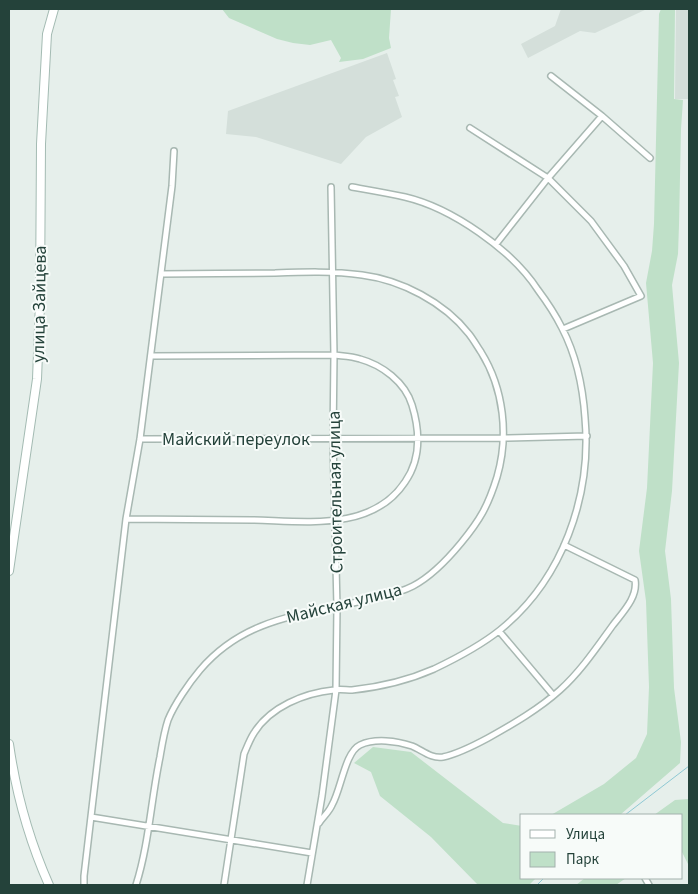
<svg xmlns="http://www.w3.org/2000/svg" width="698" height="894" font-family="'Source Sans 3',sans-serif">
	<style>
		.built { fill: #d4dfda }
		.green { fill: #bfe0c8 }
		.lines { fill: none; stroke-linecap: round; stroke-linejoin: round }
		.stream { stroke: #8ec9d4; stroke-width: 1 }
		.street-casing { stroke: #a8b8b2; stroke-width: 8 }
		.secondary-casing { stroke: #a4bbb3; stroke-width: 10 }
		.street { stroke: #fff; stroke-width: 5 }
		.secondary { stroke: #fff; stroke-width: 8 }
		.labels { text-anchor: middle; stroke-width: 4; stroke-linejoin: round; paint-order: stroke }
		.street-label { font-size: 18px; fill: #24423a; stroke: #f7fbf9 }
	</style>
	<rect width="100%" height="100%" fill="#e6efeb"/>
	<!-- built -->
	<path class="built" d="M561 9H647L595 33 580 31 528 58 521 44 555 26Z
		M676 9H689V99H675Z
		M387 53 396 79 393 80 399 96 395 97 402 117 366 137 341 164 256 137 226 134 228 111Z"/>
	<!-- green -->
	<path class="green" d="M222 9H391L389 38 391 48 363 59 339 62 341 58 331 40 310 45 293 43 277 39 229 18Z
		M661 9H675L674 99 683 100 681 129 679 225 678 254 672 285 679 363 672 491 665 551 671 599 674 688 681 742 680 763 620 815H551L604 784 636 758 647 734 649 687 646 601 639 551 647 488 653 363 646 283 652 251 654 224 659 14Z
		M373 747 411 752 503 823 522 826V878H536L529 885H478L431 837 380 796 371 772 354 763Z
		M689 799V866L682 852V815H654L675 800Z
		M585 878H626L616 885H576Z"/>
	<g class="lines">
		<!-- stream -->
		<path class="stream" d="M625 815 689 766
			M537 885 544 878"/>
		<!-- street casing -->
		<g class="street-casing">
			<path id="street" d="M551 76 602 116 650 158
				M470 128 548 178 591 221 624 266 641 296 563 329
				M496 244 548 178 602 116
				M140 439 505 438 587 436
				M126 519C168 519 210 520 252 520 304 521 372 532 405 482 421 459 420 431 412 405 405 382 382 365 360 359 352 356 342 356 334 355L151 356
				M499 631 553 695
				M91 817 312 853
				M319 823C323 817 329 812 332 805 341 790 345 752 360 745 375 738 397 741 412 746 422 750 431 759 443 757 458 754 475 745 488 738 513 724 539 709 560 690 581 671 597 647 613 625 623 612 638 597 635 580L564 545
				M645 878 649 885
				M84 885V876L126 519 140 439 172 186 174 151
				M136 885C149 844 151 800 160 757 162 745 164 732 168 720 174 705 189 683 200 670 245 617 303 615 366 600 382 596 398 594 413 586 432 576 447 560 461 543 480 520 488 506 497 477 509 436 504 389 481 352 477 346 473 339 469 334 444 302 401 280 362 275 333 271 304 272 275 273 237 273 199 274 161 274
				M224 885 244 754C247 747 250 739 254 733 270 707 304 693 334 690 340 689 346 690 352 690 380 687 409 680 434 669 457 658 480 646 500 630 562 580 592 497 585 418 583 388 576 355 562 328 555 314 547 302 538 290 512 250 452 208 405 197 387 193 369 190 352 187
				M307 885 322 796 336 690 337 607 333 439 334 355 331 187"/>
		</g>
		<!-- secondary casing -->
		<g class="secondary-casing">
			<path id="secondary" d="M9 571 37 379 40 302 41 144 47 34 54 9
				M9 744C16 793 29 840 49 885"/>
		</g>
		<!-- street -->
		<use href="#street" class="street"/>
		<!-- secondary -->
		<use href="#secondary" class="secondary"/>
	</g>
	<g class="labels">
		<!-- street labels -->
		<g class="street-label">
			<text transform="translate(39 304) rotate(-89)" y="6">улица Зайцева</text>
			<text x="236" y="445">Майский переулок</text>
			<text transform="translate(335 492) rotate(-91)" y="6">Строительная улица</text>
			<text transform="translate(344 603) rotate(-14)" y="6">Майская улица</text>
		</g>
	</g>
	<!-- border -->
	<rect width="698" height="894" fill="none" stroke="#24423a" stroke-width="20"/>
	<!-- legend -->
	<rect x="520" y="814" width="162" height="65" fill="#f7fbf9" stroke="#a3b1ad"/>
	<rect x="530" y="830" width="25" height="8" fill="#ffffff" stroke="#a3b1ad"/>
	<text x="566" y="839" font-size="15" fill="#24423a">Улица</text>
	<rect x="530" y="852" width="25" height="15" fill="#bfe0c8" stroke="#a3b1ad"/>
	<text x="566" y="864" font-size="15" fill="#24423a">Парк</text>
</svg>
